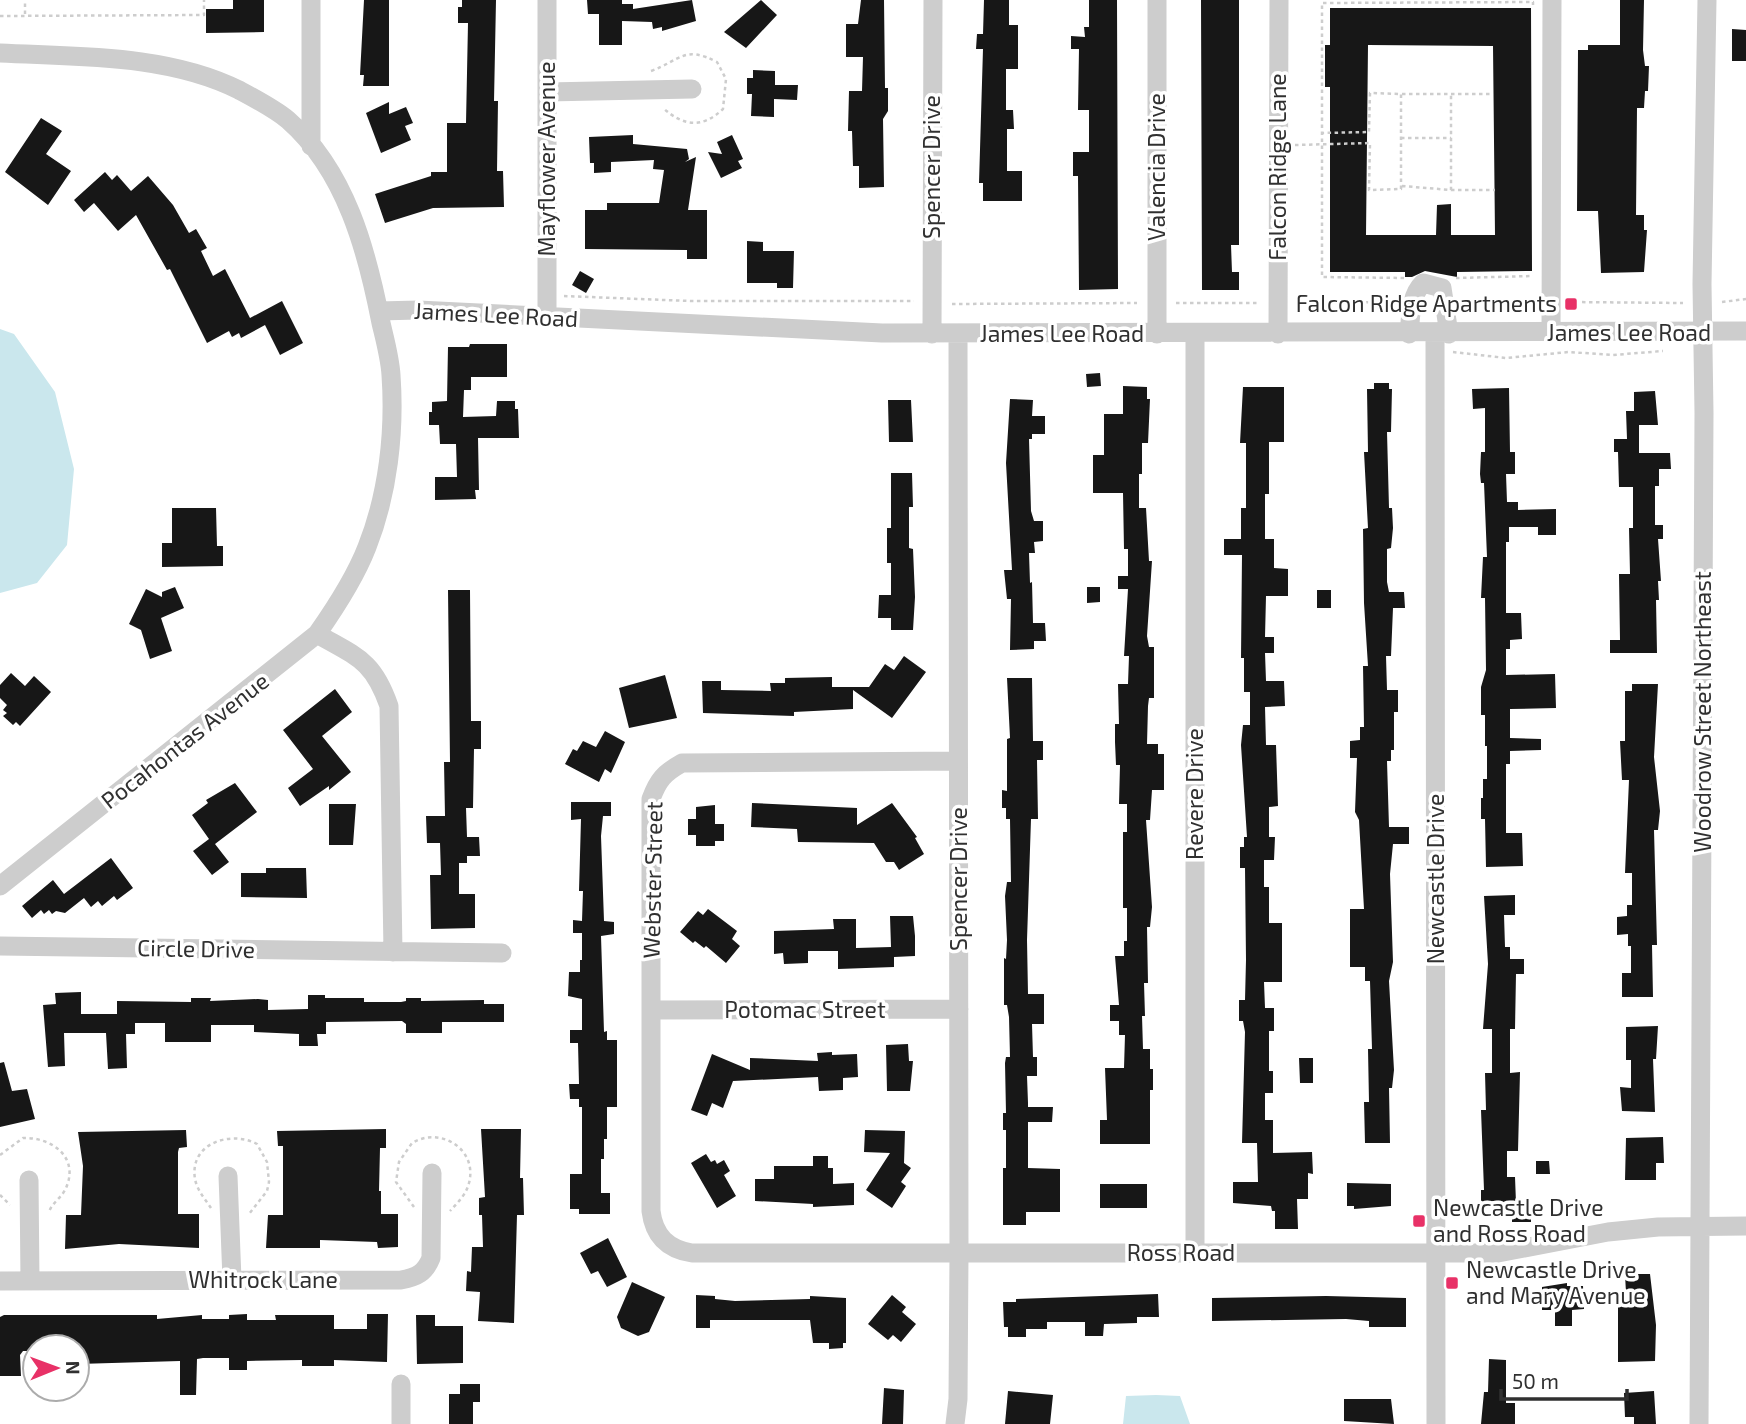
<svg xmlns="http://www.w3.org/2000/svg" width="1746" height="1424" font-family="'Exo 2',sans-serif">
	<style>
		.water { fill: #cae7ed }
		.building { fill: #171717; fill-rule: evenodd }
		.lines { fill: none; stroke-linecap: round; stroke-linejoin: round }
		.path { stroke: #cdcdcd; stroke-width: 2.5; stroke-dasharray: 3.5 3.5; stroke-linecap: butt }
		.minor { stroke: #cdcdcd; stroke-width: 19 }
		.poi-dot { fill: #e83167; stroke: #fff; stroke-width: 2.5 }
		.labels { text-anchor: middle; stroke-width: 7; stroke-linejoin: round; paint-order: stroke }
		.street-label { font-size: 23px; fill: #303030; stroke: #fff }
		.poi-label { font-size: 23px; fill: #303030; stroke: #fff; text-anchor: start }
	</style>
	<rect width="100%" height="100%" fill="#fff"/>
	<!-- water -->
	<path class="water" d="M0 329 14 334 55 392 74 469 67 545 37 583 0 593Z
		M1156 1395 1180 1396 1190 1424H1123L1126 1396Z"/>
	<!-- building -->
	<path class="building" d="M233 0H264V32L206 33V9H233Z
		M364 0H389V86H363L364 75H360Z
		M462 0H496L494 101H498L497 171H503L504 207 433 208 385 223 375 194 431 176V172H447V123H466L468 23H458V7H462Z
		M587 0H622V4H633V9L692 0 696 21 662 31V27L653 29 652 22 622 21V45H599V14H588Z
		M761 0 777 15 746 48 724 32Z
		M861 0H884L885 88H888V111L883 119 884 187 859 188V166H853L852 131H848L849 91H862L863 57H846V24H858Z
		M984 0H1009V25H1018V69H1006V110H1013L1014 129H1007V171H1022V201H983V183H979L983 49H976L977 34H983Z
		M1089 0H1117L1118 289 1079 290 1078 176H1073V152H1089V110H1078L1079 49H1071V36L1085 37 1084 27H1089Z
		M1201 0H1239V245H1231L1232 272H1239V290H1202Z
		M1620 0H1644L1643 50 1645 66H1649L1648 91H1645L1644 108H1637L1636 215H1644V230H1647L1644 272 1601 273 1598 211H1577L1578 50H1588V45H1620Z
		M1330 8H1531L1532 271 1457 272V277L1425 271 1412 277H1405V272H1330V87H1325V45H1330ZM1368 45 1493 46 1495 235H1451V204L1437 205 1436 235H1366Z
		M1732 29 1746 30V61H1732Z
		M753 70 775 71V85H798L797 100 774 99V117L751 116 752 94H747V78H753Z
		M389 102V114L406 107 413 123 405 126 411 140 381 153 366 113Z
		M41 118 62 131 46 154 71 171 48 205 5 172Z
		M633 135V144L687 149 689 159 685 162 696 157 688 210H707V259H687V250L585 249V210H607V203H659L664 170 653 169 654 160 611 162V172L594 173V163H590L589 137Z
		M732 135 743 159 738 161 742 168 721 178 708 152 722 154 717 142Z
		M105 172 112 180 117 175 131 191 148 176 173 205 189 233 196 229 207 248 201 251 213 276 225 269 250 318 282 301 303 343 280 355 265 325 241 338 239 333 232 337 229 331 207 343 170 269 167 270 136 215 118 231 94 203 84 212 74 200Z
		M747 241 763 242V251H794L793 288H777V283H747Z
		M580 271 594 279 586 293 572 285Z
		M470 344H507V377H471V390H464L463 417 496 416 497 401H515V409H518L519 438H478L479 490H475L476 499 435 500V477H457L456 444H440L439 425H429V412H432V402L447 401 448 347H469Z
		M1100 373 1101 386 1087 387 1086 374Z
		M1374 383H1389V389H1392L1391 432H1387L1389 508H1392L1393 528 1391 548 1387 549V582L1389 592H1404L1405 608H1393L1391 656H1386L1387 690H1398V712H1394V750H1391V761H1387L1389 827H1409V844H1393L1390 874 1393 962 1389 981 1394 1070 1392 1088H1389L1390 1143H1365L1364 1102H1369L1368 1049H1372L1370 981H1365V967H1350V909H1364L1359 820 1355 812 1357 758H1350V741L1360 740V727H1364L1363 666H1368L1364 603 1363 529 1368 528 1364 452H1368L1367 389H1374Z
		M1123 386 1147 387V399H1150L1148 443H1142V474H1139V508H1146L1149 561H1152L1147 636 1149 647H1154V698H1149L1148 706 1147 744H1158V754H1164V790H1152L1150 820H1146L1152 907 1150 927H1147L1148 983H1144L1145 1016H1142L1143 1049H1150V1069H1153V1090H1150V1144H1100V1120H1107L1105 1068H1124L1125 1035H1119V1021H1110V1005H1119L1115 956H1124V941H1127V908H1123V832H1127V804H1119L1120 765H1116L1115 742V724H1119L1118 684H1128L1129 656H1124L1128 589H1118V576H1128V549H1124L1123 493H1093V455H1104V414H1123Z
		M1243 387H1284V442H1269V494H1265V539H1274V568L1288 569V596H1266L1265 637H1274V653H1265L1266 681H1284L1285 706 1265 707 1266 745H1276L1278 806 1269 807V837H1275L1274 860H1264V887H1269V923H1282V982H1264L1265 1008H1274V1031H1269V1071H1273V1093H1265V1120H1273V1153L1312 1152 1313 1174 1308 1173V1199H1297L1298 1229H1275V1211H1272L1271 1206 1233 1203V1182H1258L1257 1143H1242L1245 1032 1243 1021H1239V1000H1245L1246 960 1245 868H1240V847H1244V837H1247L1241 745 1243 725H1250V692H1244V658H1241L1242 555H1224V539H1241V508H1246V443H1240Z
		M1509 388 1510 452H1515V474H1506L1507 502H1518V510L1556 509V535H1538V527H1509V542H1506V613H1521L1522 639 1510 640V649H1506V675L1555 674 1556 708 1510 709V738L1541 739V750L1510 751V764H1506V833H1522L1523 866 1486 867 1485 819H1481V798H1483V779H1487V746H1485V715H1481V687L1486 670 1485 598H1481L1483 557H1487L1484 483H1481L1480 474 1481 452H1485V408L1473 409 1472 389Z
		M1655 391 1658 425H1639V453H1670L1671 469H1659V486H1655V525H1663V539H1658L1661 581H1658L1659 600H1656L1657 653H1610V640H1620L1619 574H1630L1629 528H1633V487H1619L1618 452H1614V439H1627L1626 411H1634V392Z
		M1010 399 1033 400 1032 416H1045V434H1032V439H1029L1031 511 1034 521H1043V541L1034 542 1035 553H1029L1030 583 1032 582 1033 623H1045L1046 641H1034V649L1010 650 1011 599H1007L1004 570H1012L1006 463Z
		M888 400H911L913 442H889Z
		M891 473H912L913 507H909V548L913 549 915 597 913 630H891V618H878L879 595H891V563H887V528H891Z
		M172 508H216L217 546H223V566L162 567V543H172Z
		M175 587 184 608 161 618 172 651 150 659 141 630 129 624 146 589 162 597V592Z
		M1087 587H1100V602L1087 603Z
		M448 590H470L471 721H481V749H474L473 808H466L467 837H479L480 856H467V863H459V894H475V928L431 929 430 875H441L440 843H427L426 816H445L444 762H450Z
		M1317 590H1331V608H1317Z
		M904 656 926 672 892 718 853 690V709L794 712V716L703 713 702 681H721V690L771 691 770 683H785V678L832 677V687H869L885 664 894 670Z
		M11 673 25 686 34 676 51 692 20 726 16 722 13 725 3 716 7 713 3 710 7 705 0 698V685Z
		M665 675 677 718 629 728 619 688Z
		M1007 678H1032L1033 741H1043V760H1037L1038 819H1031L1027 940 1028 994H1044V1024H1032L1033 1057H1037V1076H1027L1028 1103V1107H1053L1052 1122H1028V1168L1060 1169V1212H1026V1225H1003V1168H1006V1130H1003V1113H1006L1005 1063 1006 1057H1010L1009 1017 1007 1005H1004V958L1006 959 1007 940 1005 896 1007 882H1011L1010 819H1006V808H1002V790L1007 791V739L1010 738Z
		M1632 684H1658L1654 757 1660 811 1658 830H1654L1657 945H1652L1653 997H1622V973H1631V946H1628V934L1617 935V917L1627 916V905H1632V873H1625L1629 780H1622L1620 741H1625V691H1632Z
		M335 689 352 712 322 736 351 772 329 790V786L300 806 288 788 313 769 283 730Z
		M605 731 625 742 611 773 605 769 599 782 565 764 573 749 577 751 583 741 596 747Z
		M235 783 257 812 215 844 229 862 212 875 193 851 209 839 192 815 208 803 206 800Z
		M571 802H611V816H603L601 836 604 921 614 922V934L601 936 604 1032 607 1031V1040H617V1107H607V1139H604V1159H601V1193H610V1214H579V1209H570V1174H582V1107H579V1099H570L569 1084H579L578 1043H570V1030H582V999L568 996 569 972H580V960H582V933H573V920L582 921 583 891H579L581 819 571 820Z
		M752 803 857 808V825L892 803 917 837 915 838 924 854 899 870 894 862H886L874 843 798 842 797 829 751 827Z
		M329 804H356L353 845H329Z
		M715 805V824H724V841H715V846H696V835H688V819H696V807Z
		M111 858 133 888 117 900 114 896 102 906 98 901 91 907 84 898 65 913 56 911 52 914 49 910 44 914 41 910 32 918 22 906 53 880 64 894Z
		M266 868H306L307 898 241 897V873H266Z
		M1515 895V915H1504L1505 947H1510V959H1524V974H1516L1515 1029H1510V1073L1520 1072 1518 1151H1507V1177H1515L1516 1203H1481V1190H1484L1481 1110H1486L1485 1073H1492V1029H1483L1488 964 1484 896Z
		M708 909 737 931 732 939 740 946 726 963 706 946 704 948 695 941 693 943 680 932 698 911 703 915Z
		M890 916H913L915 936V956L894 957V967L838 969V951H808V963L784 964 783 953 774 954V931L834 929 833 919H856V948L891 947Z
		M81 992V1014H117V1001L191 1002V998H211L210 1001 258 999 268 1000V1010L308 1009V995H325V998H364V1002H401L406 1001V998H421V1001L484 1000V1004H504V1022H442V1033H406V1024L402 1021 326 1022V1034H317L318 1046H299V1034L254 1032V1025H211V1042H165V1023H135V1034H126L127 1068 108 1069 106 1033H64L65 1066 48 1067 43 1005 56 1004 55 993Z
		M1658 1026 1656 1059H1653L1655 1112 1622 1111 1620 1087 1631 1088V1060H1626V1027Z
		M908 1044 909 1061H913L910 1091H887L886 1045Z
		M832 1052V1055L857 1054 858 1077 843 1078V1090L819 1091 818 1077 733 1081 723 1108 712 1103 707 1116 691 1110 712 1054 750 1070V1058L818 1061 817 1053Z
		M1299 1058H1313V1083H1300Z
		M4 1062 12 1091 27 1089 35 1119 0 1127V1063Z
		M386 1129V1148H380L379 1191H381V1214H398V1247L378 1248 377 1242 320 1240V1248H266L268 1215H283V1146H278L277 1131Z
		M481 1129H521L520 1178H523L524 1215H517L514 1323 478 1321 480 1292 466 1291 467 1271 471 1272 472 1247H483L482 1215H479V1198L485 1197Z
		M186 1130 187 1147 179 1148 178 1152V1214H199V1248L119 1244 65 1249 66 1215H81L83 1166 78 1132Z
		M865 1130 905 1131 904 1163 911 1168 901 1182 906 1186 892 1208 866 1190 890 1153 864 1152Z
		M1663 1137 1664 1163H1656V1180H1625L1626 1138Z
		M706 1154 711 1162 715 1160 717 1164 724 1160 730 1171 724 1175 736 1196 717 1208 691 1163Z
		M813 1156H828V1168H833V1184L854 1183V1205L813 1207V1204L755 1201V1179H774V1166H813Z
		M1536 1161H1549L1550 1174H1536Z
		M1347 1183 1391 1184V1206L1354 1209V1206H1347Z
		M1100 1184H1147V1208H1100Z
		M1512 1204H1531V1222H1512Z
		M608 1238 627 1277 607 1287 598 1271 591 1274 580 1253Z
		M1625 1274H1650L1656 1325 1655 1361 1618 1362V1293H1626Z
		M632 1282 665 1297 649 1332 638 1336 621 1328 617 1317Z
		M1567 1283V1286H1583L1584 1309 1572 1310V1326H1555V1310H1542V1287Z
		M1158 1294 1159 1317H1137V1323L1104 1324 1103 1336H1085V1322H1047V1329H1026V1337H1008V1327H1004L1003 1302H1016V1299Z
		M696 1295 715 1296V1299L735 1301 810 1299V1296L846 1298V1343H843V1348L829 1349V1343H813L810 1320H710V1328H696Z
		M892 1295 906 1307 902 1312 916 1324 901 1342 893 1335 888 1340 868 1324Z
		M1326 1296 1406 1298V1327H1369V1321L1346 1319 1212 1321V1298Z
		M247 1314V1320H276L275 1315H334V1329H367V1314H388L387 1362 334 1360V1366H302V1360L247 1361V1370H229V1358H203L197 1359 196 1395H180V1361L78 1364 77 1347H35V1351H23L20 1355 21 1376H0V1317L4 1315H157V1319L202 1315V1319H229V1315Z
		M416 1315H435V1326H463V1363L417 1364Z
		M1489 1359 1506 1360V1403H1515V1424H1481L1484 1392H1488Z
		M460 1384H480V1402H473V1424H449V1394H460Z
		M884 1388 904 1390 903 1424H882Z
		M1008 1391 1053 1395 1050 1424H1005Z
		M1654 1391 1656 1424H1634V1417H1625L1624 1393Z
		M1344 1399H1391L1394 1424 1344 1421Z"/>
	<g class="lines">
		<!-- path -->
		<path class="path" d="M25 14V0
			M0 16 204 15V0
			M651 71C681 60 684 45 717 62L726 79 723 109C702 129 683 126 663 108
			M1402 94H1493
			M1401 138H1451
			M1295 145 1370 143 1369 190 1401 189V94L1370 93 1369 132 1321 133
			M1402 186 1451 190V94
			M1451 190H1495
			M1404 278 1322 277V3L1533 2V5
			M1456 278 1533 276
			M564 296 690 301H914
			M1463 302H1533
			M1568 302 1683 303
			M1722 302 1746 299
			M1176 303H1260
			M1295 303 1393 302
			M952 304 1137 303
			M1453 352 1506 358 1569 352 1613 355 1663 351
			M0 1155 23 1138C52 1137 81 1158 65 1190 60 1199 52 1203 49 1212
			M0 1195 10 1205
			M414 1207 396 1182 399 1162 412 1143C440 1126 478 1149 469 1183 466 1195 458 1202 450 1211
			M211 1208C205 1199 197 1190 195 1179 189 1143 231 1130 257 1144L267 1162 269 1182 267 1191 249 1214"/>
		<!-- minor -->
		<path class="minor" d="M547 0V318
			M1157 0V334
			M0 53C78 57 167 54 239 90 254 98 275 109 288 120 346 171 367 251 381 323 385 340 390 358 391 375 395 432 388 494 367 547 355 578 336 607 317 634L0 886
			M547 92 692 89
			M311 146V0
			M379 311 418 310 882 333 1746 331
			M1551 333 1552 0
			M932 334 933 0
			M1278 334 1279 0
			M1409 334C1411 316 1410 296 1423 283L1442 288 1449 334
			M1435 334 1436 1424
			M317 634C357 657 373 660 389 706L393 952
			M958 761 682 763C664 773 658 780 651 799V1211C654 1236 668 1249 692 1253H1498L1608 1232 1658 1227 1746 1226
			M0 946 502 953
			M651 1010 959 1009
			M228 1176 232 1280
			M29 1180 30 1281
			M1195 1253V335
			M0 1281 401 1280C417 1277 425 1273 431 1258L432 1173
			M401 1424V1384
			M955 1424 958 1399 959 1254 958 334
			M1699 1424 1704 413 1702 284 1707 0"/>
	</g>
	<!-- markers -->
	<g class="poi-dot">
		<rect x="1564" y="297" width="14" height="14" rx="3.5"/>
		<rect x="1412" y="1214" width="14" height="14" rx="3.5"/>
		<rect x="1445" y="1276" width="14" height="14" rx="3.5"/>
	</g>
	<g class="labels">
		<!-- street labels -->
		<g class="street-label">
			<text transform="translate(547 159) rotate(-90)" y="8">Mayflower Avenue</text>
			<text transform="translate(932 167) rotate(-90)" y="8">Spencer Drive</text>
			<text transform="translate(1157 167) rotate(-90)" y="8">Valencia Drive</text>
			<text transform="translate(1278 167) rotate(-90)" y="8">Falcon Ridge Lane</text>
			<text transform="translate(496 315) rotate(3)" y="8">James Lee Road</text>
			<text x="1629" y="341">James Lee Road</text>
			<text x="1062" y="342">James Lee Road</text>
			<text transform="translate(1703 712) rotate(-90)" y="8">Woodrow Street Northeast</text>
			<text transform="translate(185 741) rotate(-38)" y="8">Pocahontas Avenue</text>
			<text transform="translate(1195 794) rotate(-90)" y="8">Revere Drive</text>
			<text transform="translate(959 879) rotate(-90)" y="8">Spencer Drive</text>
			<text transform="translate(1436 879) rotate(-90)" y="8">Newcastle Drive</text>
			<text transform="translate(653 880) rotate(-89)" y="8">Webster Street</text>
			<text transform="translate(196 949) rotate(1)" y="8">Circle Drive</text>
			<text x="805" y="1018">Potomac Street</text>
			<text x="1181" y="1261">Ross Road</text>
			<text x="263" y="1288">Whitrock Lane</text>
		</g>
		<!-- poi labels -->
		<g class="poi-label">
			<text x="1557" y="312" text-anchor="end">Falcon Ridge Apartments</text>
			<text x="1433" y="1216">Newcastle Drive<tspan x="1433" dy="26">and Ross Road</tspan></text>
			<text x="1466" y="1278">Newcastle Drive<tspan x="1466" dy="26">and Mary Avenue</tspan></text>
		</g>
	</g>
	<!-- north arrow -->
	<g transform="translate(56 1368) rotate(89)"><circle r="33" fill="#ffffff" stroke="#acacac" stroke-width="2"/>
	<path d="M0-5L12 26L0 18L-12 26Z" fill="#e83167"/>
	<text y="-10" font-size="19" font-weight="bold" text-anchor="middle" fill="#303030">N</text>
	</g>
	<!-- scale -->
	<path d="M1501 1389v10h126v-10" fill="none" stroke="#303030" stroke-width="3.5"/>
	<text x="1512" y="1389" font-size="21" fill="#303030" stroke="#ffffff" stroke-width="5" paint-order="stroke">50 m</text>
</svg>
